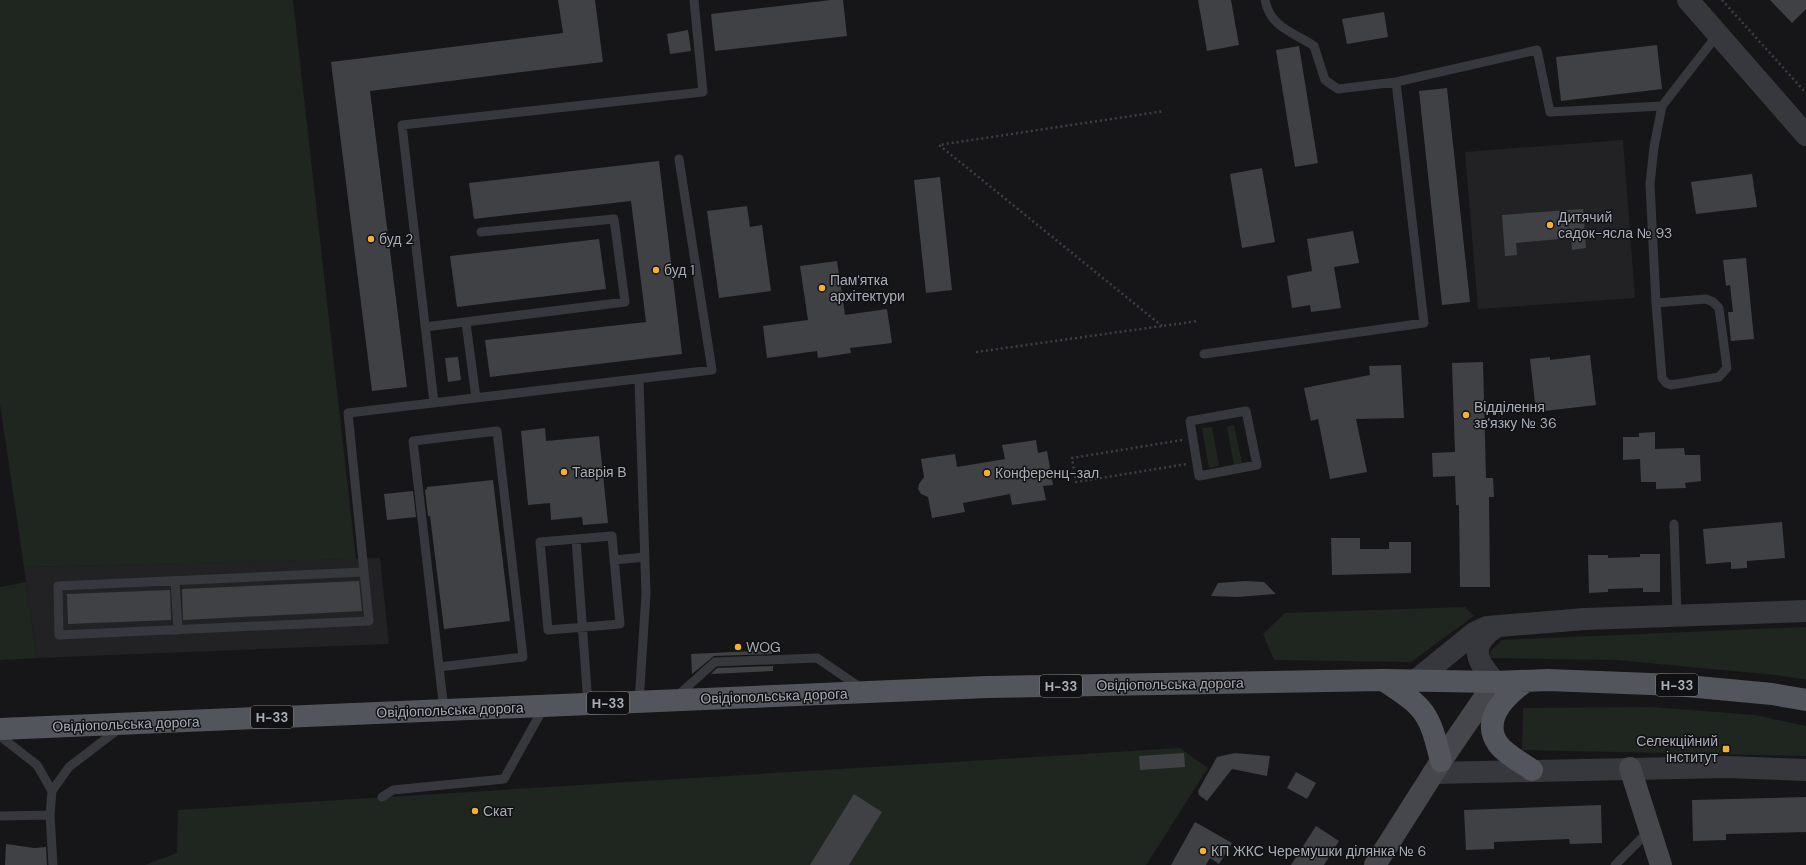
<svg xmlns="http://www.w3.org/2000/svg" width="1806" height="865" font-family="'DM Sans',sans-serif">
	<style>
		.built { fill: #222225 }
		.green { fill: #1e261f }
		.building { fill: #404145 }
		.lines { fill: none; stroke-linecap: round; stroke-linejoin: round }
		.path { stroke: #3d3f44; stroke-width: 2.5; stroke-dasharray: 2 3; stroke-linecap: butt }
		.service { stroke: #37383d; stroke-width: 9 }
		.tertiary { stroke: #37383d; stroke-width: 22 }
		.secondary { stroke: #45474d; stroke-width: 22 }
		.primary { stroke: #53555c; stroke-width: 22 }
		.poi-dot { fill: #f2b134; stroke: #111113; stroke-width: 1.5 }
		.labels { text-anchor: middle; stroke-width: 3; stroke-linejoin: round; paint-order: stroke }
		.shield { fill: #111113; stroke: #7b7e86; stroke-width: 1 }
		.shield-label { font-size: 13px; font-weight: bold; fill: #a8adb8 }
		.poi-label { font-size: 14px; fill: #a8adb8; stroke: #111113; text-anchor: start }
		.street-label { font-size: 14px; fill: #a8adb8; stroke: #111113 }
	</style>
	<rect width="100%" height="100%" fill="#161618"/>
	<!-- built -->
	<path class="built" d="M1623 140 1635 298 1478 309 1465 152Z
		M380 558 389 644 37 658 24 567Z"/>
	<!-- green -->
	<path class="green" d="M0 0H293L356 559 24 567 0 404Z
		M1234 425 1242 463 1234 465 1227 427Z
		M1212 427 1219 466 1209 468 1202 428Z
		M26 582 37 658 0 660V587Z
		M1465 607 1474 616 1411 662 1274 660 1263 634 1285 613Z
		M1806 627V680L1776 675 1616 660 1491 658 1490 652 1502 640Z
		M1651 707 1755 715 1806 726V756L1522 750 1523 708Z
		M1180 748 1208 768 1146 865H145L177 853 178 810Z"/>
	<!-- building -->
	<path class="building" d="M558 0H595L603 62 370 91 407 387 372 391 331 62 563 33Z
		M831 0H843L847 36 715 51 711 14Z
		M1198 0H1231L1239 45 1207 51Z
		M1770 0H1806V9L1792 23Z
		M1384 12 1388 37 1347 44 1342 19Z
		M688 30 691 51 670 54 667 34Z
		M1657 45 1662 89 1561 101 1556 57Z
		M1299 46 1318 163 1295 167 1276 50Z
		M1447 88 1470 302 1442 305 1419 91Z
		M659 161 682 354 490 377 485 340 646 322 631 201 474 219 469 183Z
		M1262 168 1275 242 1242 248 1230 174Z
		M1752 174 1757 207 1696 214 1691 182Z
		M940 177 952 290 926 293 914 180Z
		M747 206 750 227 762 225 771 291 719 298 707 211Z
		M1583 209 1586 248 1572 250 1571 238 1516 243 1517 255 1505 256 1502 215Z
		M1353 231 1359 263 1334 267 1341 308 1311 312 1310 305 1292 308 1287 276 1312 271 1307 239Z
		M599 239 606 289 457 307 450 256Z
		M1746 258 1754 339 1731 341 1728 312H1733L1730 285 1726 286 1723 260Z
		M837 261 845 315 887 309 892 343 850 348 851 353 818 358 817 351 767 358 763 326 808 320 800 266Z
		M1590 355 1596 405 1536 412 1530 359 1550 357V360Z
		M458 357 461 380 448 382 445 358Z
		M1483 362 1486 478H1493L1494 497H1489L1490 587H1460L1459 505H1456L1455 476 1433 477 1432 453 1455 452 1452 363Z
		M1401 365 1404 418 1356 419 1367 472 1330 479 1318 419 1311 421 1304 388 1370 375 1369 366Z
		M545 428 546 441 599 436 608 523 583 525 582 517 551 520 550 503 528 505 521 431Z
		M1655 432V449L1684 448 1685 455H1700L1701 481 1685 483 1686 488 1656 489V482H1641L1640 459 1623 460V437H1639V433Z
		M1036 440 1038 453 1047 451 1053 485 1043 486 1046 500 1012 505 1010 494 963 503 965 512 932 518 928 497 921 494 918 489 919 484 924 477 921 459 955 454 957 467 1005 459 1002 445Z
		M493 480 510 621 444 629 430 516H428L425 490 427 489V487Z
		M413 491 416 517 387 520 384 494Z
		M1782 522 1785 558 1747 561V568L1731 569V562L1706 564 1703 529Z
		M1331 538H1360V549H1389V542H1411V573L1332 575Z
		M1640 554H1660V592H1643V588L1608 589V592L1589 593 1588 555H1608V558L1640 557Z
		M359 581 362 611 183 620 182 589Z
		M1245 581 1264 582 1276 594 1237 597 1211 596 1218 583Z
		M170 590 171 620 68 624 67 594Z
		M772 650V654L714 656 692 674 691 654Z
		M773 666V671L711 674 717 668Z
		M1184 753 1185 767 1140 770 1139 756Z
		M1235 753 1270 756 1267 776 1232 769 1207 801 1199 795 1198 791 1217 757Z
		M1296 772 1316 783 1307 799 1287 788Z
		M854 794 882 812 849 865H810Z
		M1806 797V832L1726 834V840L1693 841 1692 800Z
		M1601 805 1602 843 1570 844 1569 839 1494 842V849L1466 850 1464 810Z
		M1195 822 1232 843 1219 864 1210 858 1206 865H1171Z
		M1316 826 1339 841 1324 865H1291Z
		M6 844 34 848 46 847 47 865H5Z"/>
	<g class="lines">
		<!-- path -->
		<path class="path" d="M1722 0 1806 93
			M1162 326 939 145 1164 111
			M976 352 1198 321
			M1182 440 1072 458 1076 482 1187 464"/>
		<!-- service -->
		<path class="service" d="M1265 0C1270 27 1293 32 1314 46L1325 80 1338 89 1396 82 1537 50 1550 112 1662 106 1718 34
			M1656 303 1706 299 1713 302 1719 308 1727 368 1719 377 1671 385 1666 383 1662 378 1656 303 1650 184 1654 147 1662 106
			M466 323 476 398
			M425 327 625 302 614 219 481 232
			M1204 354 1424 323 1396 82
			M434 403 402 125 703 92 694 0
			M1246 411 1257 465 1199 476 1190 421Z
			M1674 524 1677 615
			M612 536 620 624 548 630 540 542Z
			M576 539 588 704
			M614 560 645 557
			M364 572 58 586 59 635 369 621 348 413 712 370 679 159
			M175 581 178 630
			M439 667 523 657 497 431 413 441 444 710
			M676 697 715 662 817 658 861 688
			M639 702 646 594 639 379
			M0 736 37 765 52 791
			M382 797 393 790 504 779 544 707
			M50 815 53 865
			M0 816 50 815 52 791 69 767 120 728
			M1615 865 1649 831"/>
		<!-- tertiary -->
		<path class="tertiary" d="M1688 0 1806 135
			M1494 628C1468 647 1477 661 1495 682
			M1415 681 1474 633 1487 627 1585 619 1806 611
			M1433 773 1727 767 1806 770"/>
		<!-- secondary -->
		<path class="secondary" d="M1630 768 1661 865
			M1375 865 1441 761 1495 682"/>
		<!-- primary -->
		<path class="primary" d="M1383 680C1426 708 1429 712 1441 761
			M1526 681C1508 694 1480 718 1498 744 1506 755 1521 762 1532 770
			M0 729 987 687 1383 680 1495 682 1548 680 1676 685 1772 694 1806 700"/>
	</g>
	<!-- markers -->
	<g class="poi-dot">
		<circle cx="1550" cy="225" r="4"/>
		<circle cx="371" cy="239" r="4"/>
		<circle cx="656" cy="270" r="4"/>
		<circle cx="822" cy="288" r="4"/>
		<circle cx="1466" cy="415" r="4"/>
		<circle cx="564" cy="472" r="4"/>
		<circle cx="987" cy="473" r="4"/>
		<circle cx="738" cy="647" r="4"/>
		<rect x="1722" y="745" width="8" height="8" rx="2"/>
		<circle cx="475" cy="811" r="4"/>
		<circle cx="1203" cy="851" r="4"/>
	</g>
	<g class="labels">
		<!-- shield labels -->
		<g class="shield">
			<rect x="1656" y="674" width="42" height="22" rx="3"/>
			<rect x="1040" y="675" width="42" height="22" rx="3"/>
			<rect x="587" y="692" width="42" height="22" rx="3"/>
			<rect x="251" y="706" width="42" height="22" rx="3"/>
		</g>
		<g class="shield-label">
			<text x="1677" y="690">Н-33</text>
			<text x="1061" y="691">Н-33</text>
			<text x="608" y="708">Н-33</text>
			<text x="272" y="722">Н-33</text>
		</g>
		<!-- poi labels -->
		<g class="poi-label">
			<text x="1558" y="222">Дитячий<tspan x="1558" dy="16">садок-ясла № 93</tspan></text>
			<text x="379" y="244">буд 2</text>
			<text x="664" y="275">буд 1</text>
			<text x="830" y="285">Пам'ятка<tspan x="830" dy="16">архітектури</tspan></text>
			<text x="1474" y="412">Відділення<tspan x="1474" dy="16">зв'язку № 36</tspan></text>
			<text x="572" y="477">Таврія В</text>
			<text x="995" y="478">Конференц-зал</text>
			<text x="746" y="652">WOG</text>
			<text x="1718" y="746" text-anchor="end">Селекційний<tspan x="1718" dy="16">інститут</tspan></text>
			<text x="483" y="816">Скат</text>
			<text x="1211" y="856">КП ЖКС Черемушки ділянка № 6</text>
		</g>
		<!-- street labels -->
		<g class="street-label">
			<text transform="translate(1170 684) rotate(-1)" y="5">Овідіопольська дорога</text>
			<text transform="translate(774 696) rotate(-2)" y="5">Овідіопольська дорога</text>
			<text transform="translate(450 710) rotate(-2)" y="5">Овідіопольська дорога</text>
			<text transform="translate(126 724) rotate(-2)" y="5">Овідіопольська дорога</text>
		</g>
	</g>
</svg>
